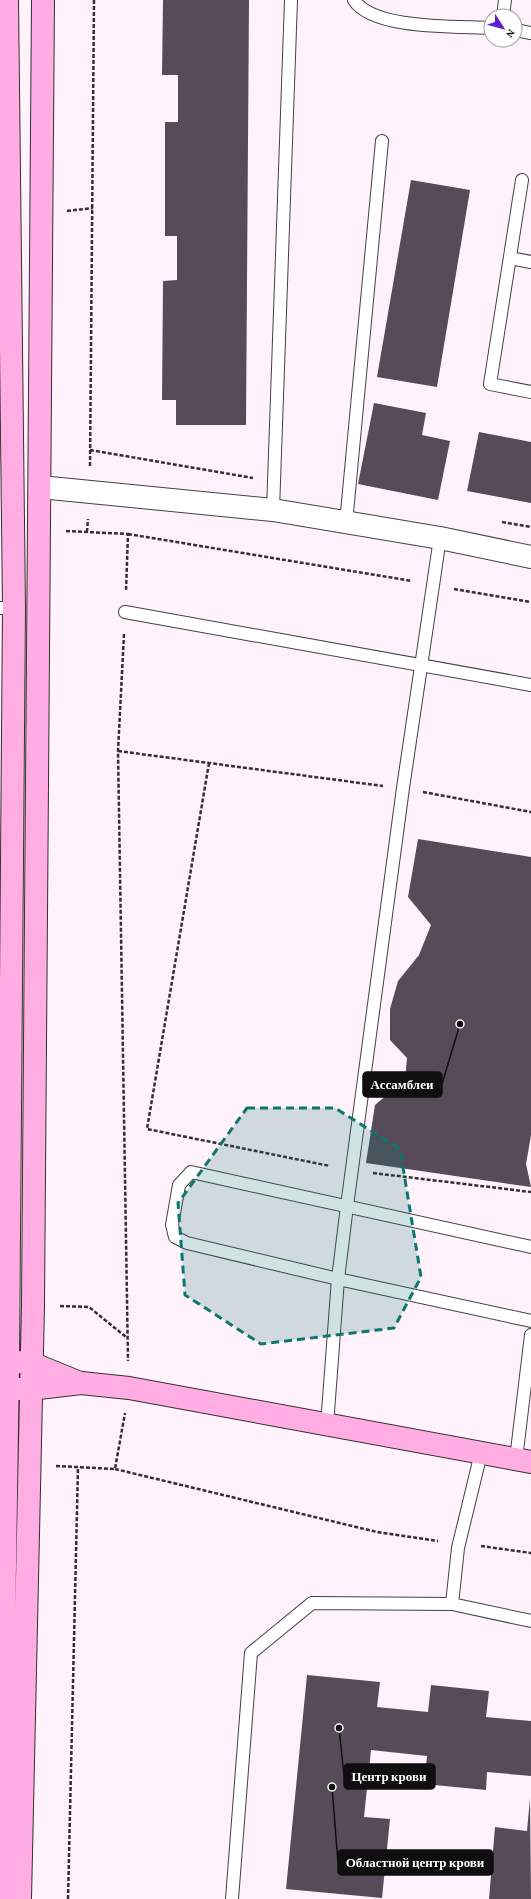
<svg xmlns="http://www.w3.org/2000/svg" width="531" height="1899" font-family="'Crimson Pro',serif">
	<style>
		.building { fill: #574b59 }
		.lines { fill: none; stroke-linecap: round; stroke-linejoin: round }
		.lane-casing { stroke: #424242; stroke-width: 14 }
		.street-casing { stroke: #424242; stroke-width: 24 }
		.secondary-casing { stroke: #313131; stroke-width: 24 }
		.path { stroke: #313131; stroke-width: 2.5; stroke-dasharray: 4 2; stroke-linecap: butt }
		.lane { stroke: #fff; stroke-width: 12 }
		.street { stroke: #fff; stroke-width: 22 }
		.secondary { stroke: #ffade3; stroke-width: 22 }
		.marked { fill: #0f766e; fill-opacity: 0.2; stroke: #0f766e; stroke-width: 3; stroke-dasharray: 8 5; stroke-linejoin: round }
		.leader { fill: none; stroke: #0f0f0f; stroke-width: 1.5 }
		.callout-dot { fill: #0f0f0f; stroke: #fff; stroke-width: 1.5 }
		.callout { fill: #0f0f0f; stroke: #0f0f0f; stroke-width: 1.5 }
		.callout-label { font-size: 13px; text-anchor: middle; font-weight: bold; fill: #fff }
	</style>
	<rect width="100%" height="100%" fill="#fff2fc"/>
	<!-- building -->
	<path class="building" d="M163 0H249L246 425H176V400H162L163 281 177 280V236H165V122H178V75H162Z
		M411 180 470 190 437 387 377 377Z
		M374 403 426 413 422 435 450 441 438 500 358 484Z
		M479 432 531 442V503L467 491Z
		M418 839 531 857V1135L526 1164 531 1187 366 1163 375 1105 405 1080 407 1058 390 1040V1009L398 981 419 955 431 925 408 897Z
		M307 1675 380 1682 377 1707 428 1712 431 1685 489 1691 486 1717 531 1721V1776L487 1772 486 1790 424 1784 427 1756 371 1750 364 1817 390 1819 382 1898 286 1889Z
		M530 1798 531 1899H489L495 1827 527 1831Z"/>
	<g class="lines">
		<!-- lane casing -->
		<g class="lane-casing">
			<path id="lane" d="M354 0C373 30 458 26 491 28
				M503 16 505 0
				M515 30 531 33
				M522 180 490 384 531 392
				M510 258 531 262
				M273 510 291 0
				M346 523 382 141
				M0 608H14
				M125 612 531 685
				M531 1247 191 1172 179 1185 172 1225 175 1237 187 1243 338 1279 531 1321
				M327 1425 338 1279 347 1206 403 788 440 538
				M516 1459 531 1335
				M452 1604 458 1548 481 1453
				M232 1899 251 1653 312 1603 452 1604 531 1621"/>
		</g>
		<!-- street casing -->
		<g class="street-casing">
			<path id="street" d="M40 487 273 510 440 538 531 557"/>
		</g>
		<!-- secondary casing -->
		<g class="secondary-casing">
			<path id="secondary" d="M18 1362 31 1363 80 1383
				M16 1389H30L81 1383 129 1388 531 1462
				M0 1899 8 1362 14 608 7 0
				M20 1899 33 1306 43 0"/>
		</g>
		<!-- path -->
		<path class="path" d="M67 211 93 208
			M90 450 253 478
			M90 466 94 0
			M502 522 531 527
			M66 531 128 534 126 591
			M87 532 88 519
			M128 534 412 581
			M454 589 531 602
			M124 634 118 751 128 1361
			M118 751 383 786
			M209 763 147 1129 330 1166
			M423 792 531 812
			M373 1173 531 1192
			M60 1306 89 1307 126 1337
			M56 1466 115 1469 125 1413
			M115 1469 377 1532 438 1541
			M481 1546 531 1553
			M68 1899 78 1467"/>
		<!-- lane -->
		<use href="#lane" class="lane"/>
		<!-- street -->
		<use href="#street" class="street"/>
		<!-- secondary -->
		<use href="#secondary" class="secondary"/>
	</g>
	<!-- marked area -->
	<path class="marked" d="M247 1108H335L400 1149 421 1277 394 1328 261 1344 185 1295 178 1203Z"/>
	<!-- callouts -->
	<path class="leader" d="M460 1024L442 1084M339 1728L344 1776M332 1787L338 1863"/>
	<g class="callout-dot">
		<circle cx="460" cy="1024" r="4"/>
		<circle cx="339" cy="1728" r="4"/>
		<circle cx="332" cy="1787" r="4"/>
	</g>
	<g class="callout">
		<rect x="363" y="1072" width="79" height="25" rx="4"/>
		<rect x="344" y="1764" width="91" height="25" rx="4"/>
		<rect x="338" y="1850" width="155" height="25" rx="4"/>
	</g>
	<g class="callout-label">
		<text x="402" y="1089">Ассамблеи</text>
		<text x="389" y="1781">Центр крови</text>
		<text x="415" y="1867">Областной центр крови</text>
	</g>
	<!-- north arrow -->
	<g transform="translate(503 28) rotate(126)"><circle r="19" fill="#ffffff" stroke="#9f9f9f"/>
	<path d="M0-3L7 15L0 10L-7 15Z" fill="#631ccb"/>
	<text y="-6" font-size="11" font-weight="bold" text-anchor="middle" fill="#0f0f0f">N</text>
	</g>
</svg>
